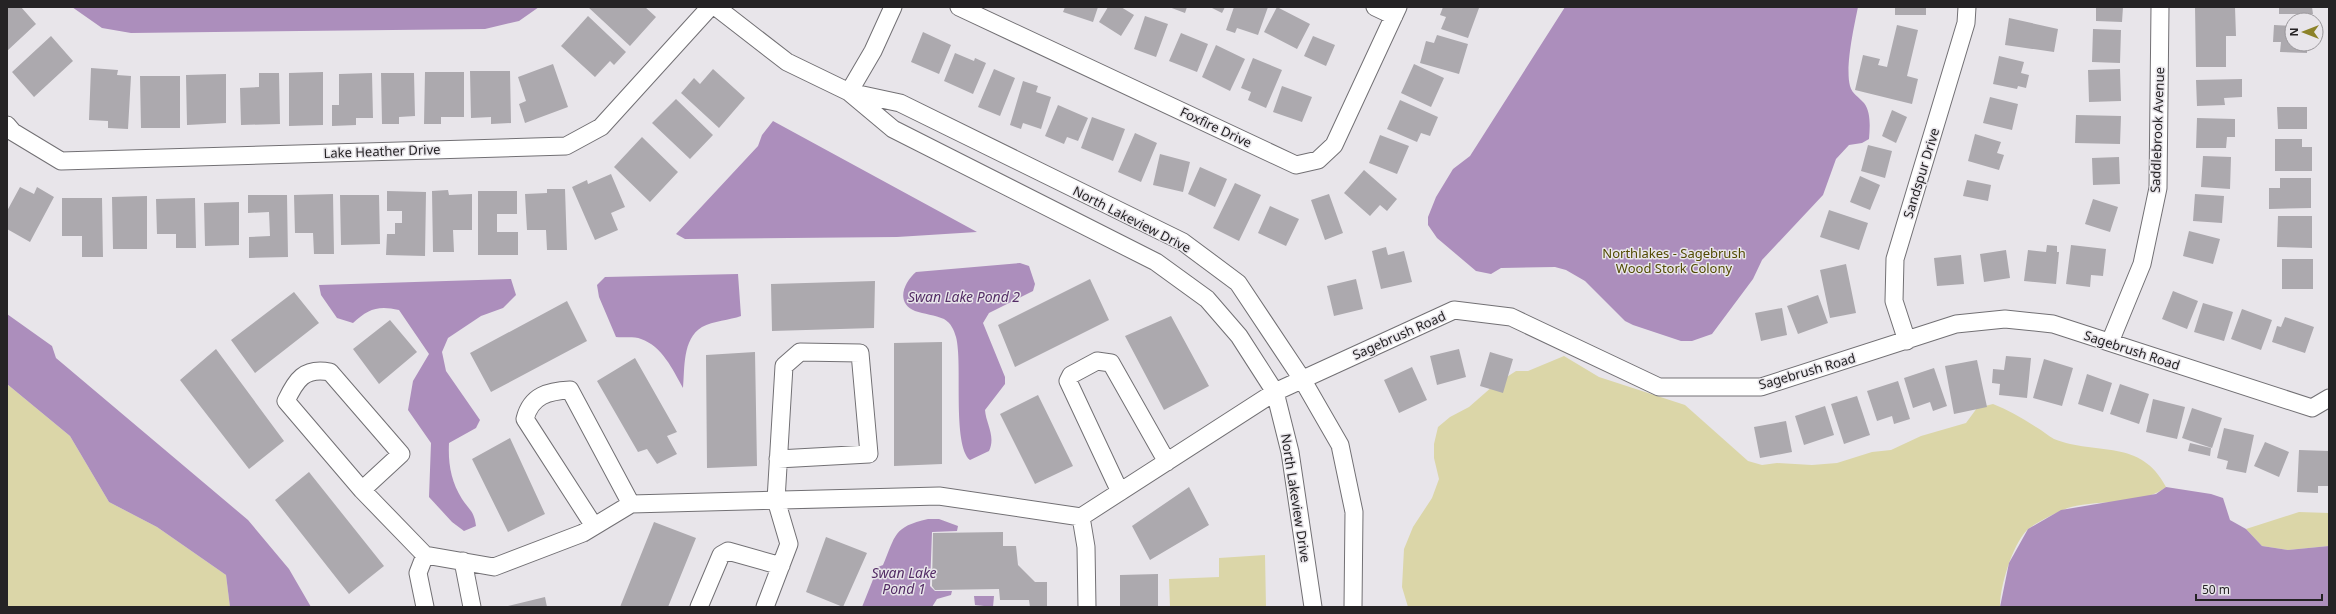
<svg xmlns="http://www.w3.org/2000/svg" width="2336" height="614" font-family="'Noto Sans',sans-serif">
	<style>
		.green { fill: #dbd6a8 }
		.water { fill: #ac8ebc }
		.building { fill: #aca9ae }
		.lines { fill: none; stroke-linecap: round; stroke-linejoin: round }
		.minor-casing { stroke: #727074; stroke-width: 19 }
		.minor { stroke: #fff; stroke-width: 17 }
		.labels { text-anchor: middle; stroke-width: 3; stroke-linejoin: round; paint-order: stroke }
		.street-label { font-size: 13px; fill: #252325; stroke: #e8e5ea }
		.park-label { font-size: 13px; fill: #524a03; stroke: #e8e5ea }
		.water-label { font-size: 14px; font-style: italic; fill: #532c65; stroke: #e8e5ea }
	</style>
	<rect width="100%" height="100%" fill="#e8e5ea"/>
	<!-- green -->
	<path class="green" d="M1564 356 1599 377 1685 405 1748 461 1762 465 1777 463 1812 465 1837 463 1872 452 1891 450 1921 436 1966 423 1977 408 1993 404C2008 410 2022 418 2036 427 2042 430 2048 436 2054 439 2097 456 2141 438 2166 487 2140 507 2101 499 2071 507 2063 509 2033 524 2027 530 2012 546 2000 586 2000 607H1408L1402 587 1404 549 1413 527 1432 498 1439 479 1434 458V444L1438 427 1450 417 1469 407 1493 386 1516 371H1528Z
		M7 384 70 436 109 502 157 527 226 575 230 607H7Z
		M2299 512 2329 513V546L2288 550 2262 546 2246 529Z
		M1265 555 1266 607H1170L1169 579 1219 577V558Z"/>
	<!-- water -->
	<path class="water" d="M72 7H539L519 21 485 29 131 33 102 28Z
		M1565 7H1858C1854 27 1845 67 1850 86 1852 94 1859 97 1864 103 1871 112 1870 127 1869 139L1862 143 1849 145 1836 159 1823 195 1762 260 1753 279 1712 334 1692 341H1681L1633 325 1625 321 1585 281 1566 270 1555 267 1501 268 1491 274 1476 271 1437 238 1428 225V217L1436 197 1453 169 1470 156Z
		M773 121 977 232 897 237 685 239 676 234 758 146 762 135Z
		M1020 263 1029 266 1035 284 1033 291 989 313 983 323 1005 377V384L985 410C986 424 996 436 989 451L970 460C952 445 963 363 956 337 954 330 951 323 944 319 935 315 924 314 915 311 895 303 904 282 916 272Z
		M738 274 741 316C730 320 713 321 702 327 682 339 685 369 683 388 673 370 662 346 641 339 634 336 623 338 616 337L599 297 597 285 605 277Z
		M511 279 516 295 503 308 481 316 448 338 442 352 446 371 480 420 476 428 449 443C448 464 451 481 462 499 470 511 474 511 476 526L464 531 452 522 429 497 431 443 408 410 413 381 429 354 399 310C378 305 368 309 353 323L337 318 321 295 319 285Z
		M7 314 52 346 56 358 248 520 289 569 311 607H230L226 575 157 527 109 502 70 436 7 384Z
		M2166 487 2211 494 2223 498 2230 520 2246 529 2262 546 2288 550 2329 546V607H2000L2009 563 2028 529 2061 510 2156 494Z
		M928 519H939L958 526 957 531 932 532 930 586 935 591H952L951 595 937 599 932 607H862L878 567 883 565C896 535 893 527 928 519Z
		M974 596H994L993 607 975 605Z"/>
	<!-- building -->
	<path class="building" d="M7 7H21L36 24 7 51Z
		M588 7H645L656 17 630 46Z
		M1065 7H1098L1093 22 1063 12Z
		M1108 7H1121L1134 15 1121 36 1099 22Z
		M1169 7H1187L1185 13Z
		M1210 7H1225L1222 13Z
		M1234 7H1268L1258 35 1237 28 1235 33 1226 30Z
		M1277 7 1310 24 1297 49 1264 32Z
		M1443 7 1479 8 1468 38 1441 29 1446 17 1440 15Z
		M1895 7H1926V15H1895Z
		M2096 7H2123L2122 22 2096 21Z
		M2195 7H2235L2236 36H2226V67H2196Z
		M2279 7H2312L2313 14H2279Z
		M588 16 626 52 614 65 610 61 595 77 561 46Z
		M1145 16 1168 24 1156 57 1134 49Z
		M2009 18 2058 29 2054 52 2005 45Z
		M1897 25 1918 30 1907 76 1918 79 1912 104 1855 90 1863 55 1880 59 1878 65 1887 67Z
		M2274 25 2292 26V44H2307V53L2280 52 2281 42H2273Z
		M2093 29 2121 30 2120 63 2092 62Z
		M923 32 951 45 939 74 911 62Z
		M1181 33 1208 44 1197 72 1169 61Z
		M1437 35 1468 44 1459 74 1420 63 1426 41 1434 43Z
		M51 36 73 61 34 97 12 72Z
		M1313 36 1335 45 1326 66 1304 56Z
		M1216 45 1245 59 1230 91 1202 77Z
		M955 53 974 61 975 58 986 63 973 94 944 81Z
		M1999 56 2024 62 2021 73 2029 75 2026 88 2018 86 2017 89 1993 84Z
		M1253 58 1282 70 1266 108 1248 100 1251 92 1241 88Z
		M553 64 568 107 525 123 519 104 526 101 518 77Z
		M1414 64 1444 78 1431 107 1401 93Z
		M91 68 118 70 117 75 131 76 128 129 108 128V121L89 120Z
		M713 69 745 98 719 128 681 93 694 78 700 84Z
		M994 69 1015 78 1000 116 978 107Z
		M2120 69 2121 101 2089 102 2088 70Z
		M470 71H510L511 123 491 124V117L471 118Z
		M323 72V125L289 126V73Z
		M425 72H464V117H441V124H424Z
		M259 73H279L280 124 241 125 240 88 259 87Z
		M372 73 373 118H356V125L332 126V105H339V74Z
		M381 73H414L415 116 399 117V124H382Z
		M226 74V123L187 125 186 75Z
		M140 76H180V128H141Z
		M2242 79V97L2224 98 2225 105 2197 106 2196 80Z
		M1023 81 1038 86 1036 92 1051 97 1041 129 1023 123 1021 129 1010 125Z
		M1282 86 1312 97 1302 122 1273 112Z
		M1990 97 2018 104 2012 130 1983 123Z
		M676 99 713 135 690 159 652 123Z
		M1400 100 1438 117 1430 136 1421 133 1417 142 1387 129Z
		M1058 105 1088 118 1078 141 1067 137 1064 144 1045 136Z
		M2277 107H2307V129H2278Z
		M1892 110 1907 117 1896 143 1882 136Z
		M2076 115 2121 116 2120 144 2075 143Z
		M1092 117 1125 129 1113 161 1081 148Z
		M2197 118 2235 119V137H2227L2226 148H2196Z
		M1135 133 1157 143 1141 182 1118 172Z
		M1975 134 2001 142 1997 153 2004 155 1999 170 1968 161Z
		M1380 135 1409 146 1397 174 1369 163Z
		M642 137 678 172 650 202 614 167Z
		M2275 139H2302V147H2312V171H2275Z
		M1868 145 1892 151 1885 178 1861 171Z
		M1160 154 1190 162 1183 192 1153 185Z
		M2203 156 2231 157 2230 189 2201 187Z
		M2119 157 2120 184 2093 185 2092 158Z
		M1200 167 1227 179 1215 207 1188 194Z
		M1364 170 1397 199 1387 211 1380 205 1370 216 1344 193Z
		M611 174 625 207 611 213 618 230 595 240 572 187 587 180 588 184Z
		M1860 176 1880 185 1870 210 1850 202Z
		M2280 178H2311V208L2269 209V188H2280Z
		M1967 180 1991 185 1988 201 1963 196Z
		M1235 183 1261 195 1239 241 1213 228Z
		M20 187 34 194 37 187 54 197 30 242 7 229V211Z
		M547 189H565L567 250H547L546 230H527L525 194 547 193Z
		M448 190 449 195 472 194V230H453L454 252H433L432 191Z
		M387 191 426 192 425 256 386 255 387 234H395V223H402V211H387Z
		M478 191H517V214H497V232H518V255H478Z
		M333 194 334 254H314L313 233H295L294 195Z
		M1329 194 1343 233 1325 240 1311 200Z
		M2195 194 2224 196 2222 223 2193 221Z
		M248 195H287L288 257 249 258V237L270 236 269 212 248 213Z
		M340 195H379L380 244 341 245Z
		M147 196V249H113L112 197Z
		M62 198H102L103 257H82V236H62Z
		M195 198 196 248H176V234H157L156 199Z
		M2093 199 2118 207 2110 232 2085 224Z
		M239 202V245L205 246 204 203Z
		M1270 206 1299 219 1286 246 1258 233Z
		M1829 210 1868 223 1859 250 1820 237Z
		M2278 216H2312V248L2277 247Z
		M2189 231 2220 239 2213 264 2183 256Z
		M2047 245 2057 246V252H2059L2056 284 2024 281 2028 250 2046 252Z
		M2071 245 2106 249 2103 276 2091 275 2090 287 2066 284Z
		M1386 247 1388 255 1404 251 1412 282 1381 289 1372 251Z
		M2006 250 2010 278 1984 282 1980 254Z
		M1961 255 1964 284 1937 286 1934 258Z
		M2282 259H2313V289H2282Z
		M1846 264 1856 313 1830 318 1820 270Z
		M1090 279 1109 320 1015 367 998 325Z
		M1356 279 1363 309 1334 316 1327 286Z
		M875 281 874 328 772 331 771 284Z
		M2173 291 2198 301 2187 329 2162 319Z
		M294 292 319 323 255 373 231 340Z
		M1818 295 1828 323 1798 334 1787 306Z
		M567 301 587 341 491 392 470 353Z
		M2203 303 2233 312 2224 341 2194 332Z
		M1782 308 1787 335 1761 341 1755 313Z
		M2242 309 2272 320 2261 350 2231 339Z
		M1171 316 1209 386 1164 410 1125 336Z
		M2285 317 2314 327 2305 353 2272 342 2277 326 2281 327Z
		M390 320 417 352 379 384 353 349Z
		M942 342V464L894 466V343Z
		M216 349 284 441 249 469 180 380Z
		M1459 349 1466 377 1437 385 1430 356Z
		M755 352 757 466 707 468 706 355Z
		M1490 352 1513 359 1503 393 1480 386Z
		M2006 356 2031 358 2027 398 1999 395 2000 384 1992 383 1993 369 2004 370Z
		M635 358 677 432 667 436 677 454 657 464 647 449 638 452 597 381Z
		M2044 359 2073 368 2062 406 2033 398Z
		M1977 360 1987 407 1954 414 1945 366Z
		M1412 367 1427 400 1399 413 1384 380Z
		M1934 368 1947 406 1933 411 1930 402 1913 408 1904 378Z
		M2087 374 2112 383 2103 412 2078 404Z
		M1898 381 1910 419 1894 424 1892 416 1877 421 1867 391Z
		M2120 384 2149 394 2139 424 2110 414Z
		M1038 395 1073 466 1035 484 1000 414Z
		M1857 396 1870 435 1844 444 1831 404Z
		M2153 399 2185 407 2177 439 2146 432Z
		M1825 406 1834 435 1804 445 1795 416Z
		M2192 408 2222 418 2212 448 2182 438Z
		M1786 421 1792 452 1760 458 1754 427Z
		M2224 428 2254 435 2246 473 2226 469 2228 461 2217 458Z
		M510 438 545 514 508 532 472 459Z
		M2265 442 2289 452 2279 477 2254 466Z
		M2190 443 2211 448 2210 456 2188 451Z
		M2299 450 2329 451V486H2318V493L2297 492Z
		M309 472 384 566 349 594 275 500Z
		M1189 487 1209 525 1150 560 1132 526Z
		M654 522 696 538 668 607H620Z
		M1003 532V546H1016L1018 565 1035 582H1047V607H1030L1029 600H1000L999 589 935 590 932 586 933 533Z
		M826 537 867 553 843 607 806 592Z
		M1158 574V607H1120V575Z
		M545 597 547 607H508V606Z"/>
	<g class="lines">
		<!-- minor casing -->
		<g class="minor-casing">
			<path id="minor" d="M716 7 787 62 849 92 900 103 1183 242 1238 283 1302 379 1340 445 1354 512 1353 607
				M959 7 1296 165 1318 160 1334 145 1398 7
				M1375 7 1394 16
				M849 92 873 51 893 7
				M850 93 893 129 1156 262 1207 299 1239 336 1275 392 1290 452 1313 607
				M7 125 13 132 61 161 566 146 601 127 710 7
				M1907 341 1894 301 1895 259 1966 23 1967 7
				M2110 342 2142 264 2158 188 2160 7
				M362 490 401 454 330 372C304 367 296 380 286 401L362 490 425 555 494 567 583 533 631 504 939 496 1081 517 1086 547 1087 607
				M1120 492 1068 381 1071 375 1097 361 1111 363 1167 462
				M1081 517 1275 392 1454 310 1511 317 1659 387H1761L1956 324 2005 319 2053 324 2312 408 2329 398
				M594 526 525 419C531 395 549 391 570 390L631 504
				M463 561 472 607
				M425 607 418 573 425 555
				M699 607 721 555 728 551 781 566
				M765 607 789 544 776 500 784 366 800 352 860 353 869 454 778 459"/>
		</g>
		<!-- minor -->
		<use href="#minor" class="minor"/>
	</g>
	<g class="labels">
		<!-- street labels -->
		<g class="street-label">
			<text transform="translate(1216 127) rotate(25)" y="5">Foxfire Drive</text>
			<text transform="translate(2157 130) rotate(-88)" y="5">Saddlebrook Avenue</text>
			<text transform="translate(382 151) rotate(-2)" y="5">Lake Heather Drive</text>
			<text transform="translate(1921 173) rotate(-73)" y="5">Sandspur Drive</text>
			<text transform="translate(1132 219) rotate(27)" y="5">North Lakeview Drive</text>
			<text transform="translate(1399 335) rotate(-24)" y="5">Sagebrush Road</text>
			<text transform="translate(2132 350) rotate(18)" y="5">Sagebrush Road</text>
			<text transform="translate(1807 371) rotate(-16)" y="5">Sagebrush Road</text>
			<text transform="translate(1296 498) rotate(81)" y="5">North Lakeview Drive</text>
		</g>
		<!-- park labels -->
		<g class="park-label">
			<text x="1674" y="258">Northlakes - Sagebrush<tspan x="1674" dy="15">Wood Stork Colony</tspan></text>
		</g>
		<!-- water labels -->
		<g class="water-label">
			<text x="964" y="302">Swan Lake Pond 2</text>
			<text x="904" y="578">Swan Lake<tspan x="904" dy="16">Pond 1</tspan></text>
		</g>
	</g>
	<!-- border -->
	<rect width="2336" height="614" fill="none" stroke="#252325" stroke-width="16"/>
	<!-- north arrow -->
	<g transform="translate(2304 32) rotate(270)"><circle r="19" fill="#e8e5ea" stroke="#9a979b"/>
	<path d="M0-3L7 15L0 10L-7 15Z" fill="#8c8229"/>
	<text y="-6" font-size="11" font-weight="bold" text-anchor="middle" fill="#252325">N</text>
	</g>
	<!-- scale -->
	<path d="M2196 594v6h126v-6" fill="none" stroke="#252325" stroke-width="2"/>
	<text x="2202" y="594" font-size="12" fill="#252325" stroke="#e8e5ea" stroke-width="3" paint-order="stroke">50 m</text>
</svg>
